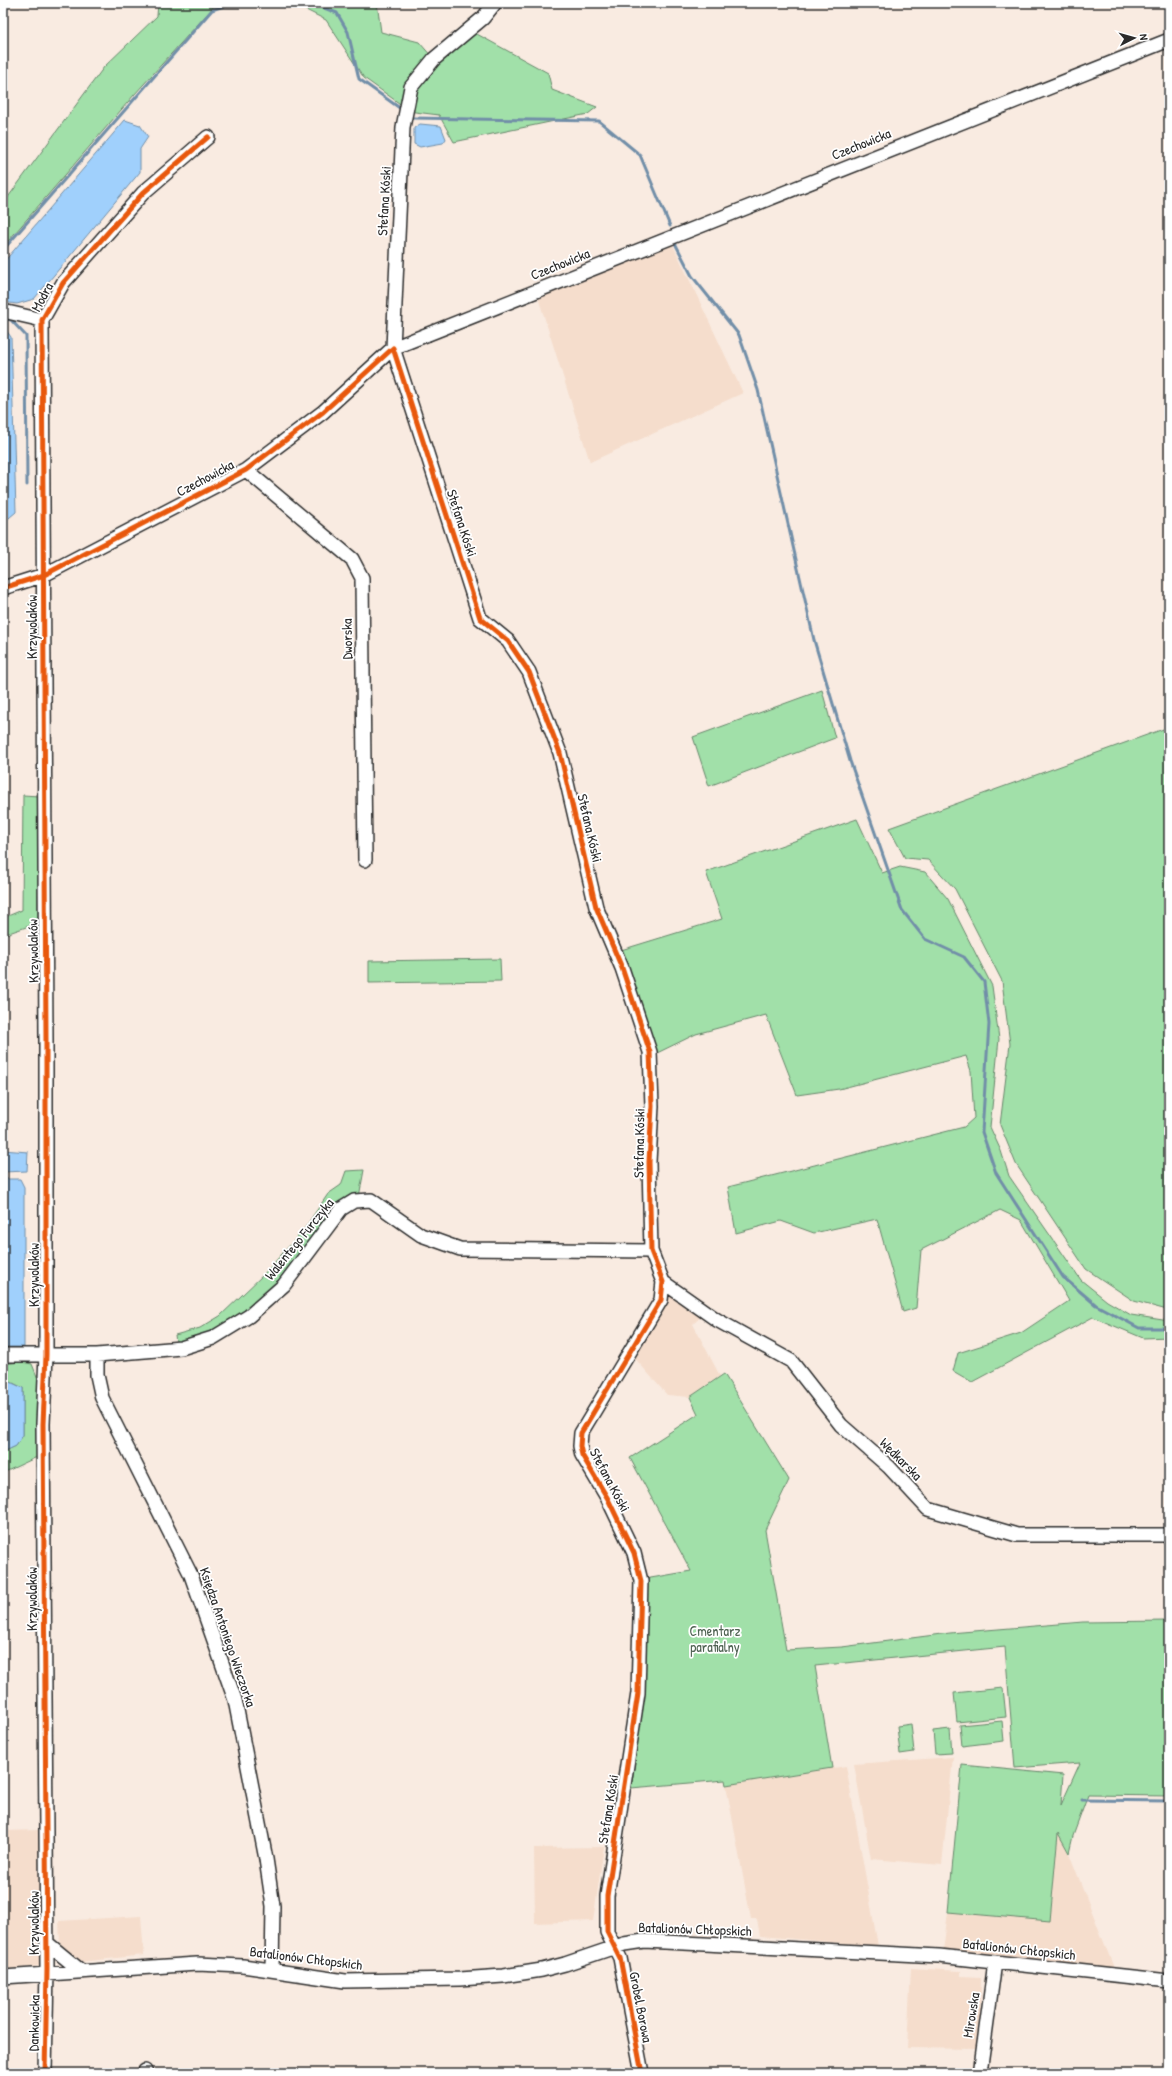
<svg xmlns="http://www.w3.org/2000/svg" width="1172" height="2076" font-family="'Patrick Hand',sans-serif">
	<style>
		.built { fill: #f5ddcc }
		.green { fill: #a1e0a9; stroke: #66866a }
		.water { fill: #a0d0fc; stroke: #718ea8 }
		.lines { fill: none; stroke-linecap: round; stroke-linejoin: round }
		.stream { stroke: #718ea8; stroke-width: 3 }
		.minor-casing { stroke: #2b2b2b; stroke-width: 16 }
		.minor { stroke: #fff; stroke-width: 13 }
		.cycleway-casing { stroke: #fff; stroke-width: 8 }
		.cycleway { stroke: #e8590c; stroke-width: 5 }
		.labels { text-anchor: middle; stroke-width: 3.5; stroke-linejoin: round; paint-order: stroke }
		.street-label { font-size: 14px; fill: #2b2b2b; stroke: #fff }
		.park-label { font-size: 14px; fill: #4e6151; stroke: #fff }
	</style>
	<rect width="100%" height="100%" fill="#f9ebe1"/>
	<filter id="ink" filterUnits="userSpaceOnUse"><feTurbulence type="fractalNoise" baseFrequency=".025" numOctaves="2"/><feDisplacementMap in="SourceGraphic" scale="8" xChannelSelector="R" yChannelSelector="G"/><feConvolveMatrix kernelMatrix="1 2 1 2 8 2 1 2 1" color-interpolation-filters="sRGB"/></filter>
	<g filter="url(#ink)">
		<!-- built -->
		<path class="built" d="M671 241 743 393 590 462 537 294Z
			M666 1290 703 1315 693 1324 720 1376 690 1397 667 1395 632 1355Z
			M953 1757 942 1865 871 1859 854 1764Z
			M846 1766 878 1946 760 1936 757 1919H751L726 1785Z
			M39 1830 40 1966 3 1970V1831Z
			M1058 1832 1069 1853 1114 1968 943 1951 948 1912 1050 1921Z
			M604 1847 593 1921 535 1923 534 1848Z
			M141 1916 144 1955 80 1962 72 1959 60 1944 59 1921Z
			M911 1968 961 1971V1976L981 1977 980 2015 982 2022 977 2049 907 2048Z"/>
		<!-- green -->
		<path class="green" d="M158 3H224H217L134 95 3 247V204L104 67 157 16Z
			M264 3H377L381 32 419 42 432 57 403 106 364 78 326 20 302 8Z
			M475 33 548 73 552 90 597 107 588 114 454 142 439 115 407 111 415 89 435 62Z
			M822 690 835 738 709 786 693 737Z
			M1169 727V1310H1167L1134 1301 1086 1269 1016 1164 1000 1125 1010 1044 1002 981 955 889 928 860 905 858 889 828Z
			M23 795 39 796 38 923 3 935V918L22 910Z
			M857 819 882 873 900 867 925 872 948 899 992 986 999 1039 990 1127 1001 1151 1009 1176 1081 1280 1107 1301 1131 1315 1169 1321V1337L1143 1338 1093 1317 972 1382 953 1371 958 1353 1021 1333 1069 1301 1021 1220 1000 1210 921 1250 916 1308 903 1312 877 1219 814 1233 781 1221 736 1233 728 1187 964 1127 974 1118 971 1071 966 1056 839 1089 797 1095 766 1015 696 1034 655 1054 621 950 722 919 706 872Z
			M500 959 501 981 369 983V961Z
			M364 1170 359 1197 281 1281 247 1311 214 1334 176 1342 175 1335 200 1328 220 1316 263 1275 302 1232 328 1194 341 1185 346 1171Z
			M21 1362 32 1364 38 1379 39 1456 3 1473V1452L16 1446 23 1435V1388L11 1382 3 1386V1364Z
			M724 1374 789 1480 765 1530 786 1650 842 1647 950 1633 1083 1622 1169 1621V1796L1088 1795 1073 1836 1069 1853 1058 1833 1050 1921 948 1912 962 1765 1063 1775 1061 1805 1080 1763 1015 1768 1005 1647 815 1666 832 1768 726 1785 725 1780 631 1788 643 1702 647 1619 645 1579 691 1571 630 1458 698 1414 690 1397Z
			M1003 1688 1006 1717 957 1722 954 1693Z
			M1002 1721 1004 1741 962 1746 960 1725Z
			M911 1724 914 1752 900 1754 897 1726Z
			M950 1729 952 1753 935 1754 933 1731Z"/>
		<!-- water -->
		<path class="water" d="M125 120 140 125 148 137 140 149V172L34 299 17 304 3 302V263Z
			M420 124 441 126 446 139 443 143 420 147 414 144V128Z
			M3 326 11 337 16 512 3 523Z
			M3 1150 28 1152 27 1171 3 1172Z
			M3 1179H20L24 1187V1347H3Z
			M10 1382 23 1388V1435L16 1446 3 1452V1386Z"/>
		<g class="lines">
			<!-- stream -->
			<path class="stream" d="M295 3 319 6 337 13 348 32 359 79 401 109
				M413 118 599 121 640 155 670 226
				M676 245 692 276 739 335 758 390 814 640 850 761 902 910 925 939 964 957 984 982 989 1024 982 1132 996 1173 1063 1277 1096 1305 1139 1328H1169
				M3 250 212 10 232 3
				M3 318 11 320 26 336 27 485
				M1082 1800 1169 1801"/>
			<!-- minor casing -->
			<g class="minor-casing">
				<path id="minor" d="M495 3 483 18 434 59 411 87 403 127 393 348 480 618 508 641 529 672 560 753 596 907 622 968 650 1052 652 1106 649 1162 651 1251 663 1282 661 1300 581 1433 580 1446 582 1455 608 1499 634 1553 641 1581 638 1693 607 1896V1932L620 1958 642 2073
					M3 311 42 320
					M246 470 352 559 362 578 365 860
					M3 588 44 575 246 470 323 412 393 348 1169 40
					M663 1282 717 1320 791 1361 841 1425 889 1467 928 1509 1017 1535H1169
					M3 1355H97L181 1348 213 1338 249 1316 284 1285 341 1209 354 1201 371 1200 421 1235 460 1249 651 1251
					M97 1355V1375L102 1398 191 1575 235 1700 266 1859 273 1906 272 1970
					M47 1943 81 1971
					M3 1977 197 1964 243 1966 345 1981 460 1979 503 1976 542 1970 565 1964 624 1944 644 1941 939 1956 1169 1981
					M145 2071 146 2073
					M45 2073 47 1969 43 1424 46 1355V1038L42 320 63 283 143 193 208 137
					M980 2073 995 1962"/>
			</g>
			<!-- minor -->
			<use href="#minor" class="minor"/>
			<!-- cycleway casing -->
			<g class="cycleway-casing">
				<path id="cycleway" d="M3 588 44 575 246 470 323 412 393 348 480 618 508 641 529 672 560 753 596 907 622 968 650 1052 652 1106 649 1162 651 1251 663 1282 661 1300 581 1433 580 1446 582 1455 608 1499 634 1553 641 1581 638 1693 607 1896V1932L620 1958 642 2073
					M45 2073 47 1969 43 1424 46 1355V1038L42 320 63 283 143 193 208 137"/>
			</g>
			<!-- cycleway -->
			<use href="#cycleway" class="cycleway"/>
		</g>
	</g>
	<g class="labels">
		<!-- street labels -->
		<g class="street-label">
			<text transform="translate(861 144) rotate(-22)" y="5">Czechowicka</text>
			<text transform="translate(384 201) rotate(-87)" y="5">Stefana Kóski</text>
			<text transform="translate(560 264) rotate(-22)" y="5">Czechowicka</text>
			<text transform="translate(42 297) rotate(-62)" y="5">Modra</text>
			<text transform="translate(205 478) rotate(-28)" y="5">Czechowicka</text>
			<text transform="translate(462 523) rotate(72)" y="5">Stefana Kóski</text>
			<text transform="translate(32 627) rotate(-90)" y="5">Krzywolaków</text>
			<text transform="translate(347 639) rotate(-91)" y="5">Dworska</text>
			<text transform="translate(590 828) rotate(77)" y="5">Stefana Kóski</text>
			<text transform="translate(33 951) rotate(-91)" y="5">Krzywolaków</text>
			<text transform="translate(639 1143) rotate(-89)" y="5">Stefana Kóski</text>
			<text transform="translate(299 1239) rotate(-51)" y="5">Walentego Furczyka</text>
			<text transform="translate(34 1275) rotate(-90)" y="5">Krzywolaków</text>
			<text transform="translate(901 1459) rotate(45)" y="5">Wędkarska</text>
			<text transform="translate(610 1480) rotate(62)" y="5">Stefana Kóski</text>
			<text transform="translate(32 1599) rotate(-90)" y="5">Krzywolaków</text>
			<text transform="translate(228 1637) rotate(71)" y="5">Księdza Antoniego Wieczorka</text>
			<text transform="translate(608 1809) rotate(-81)" y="5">Stefana Kóski</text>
			<text transform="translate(34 1923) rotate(-90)" y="5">Krzywolaków</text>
			<text transform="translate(695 1929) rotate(2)" y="5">Batalionów Chłopskich</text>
			<text transform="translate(1019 1949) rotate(6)" y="5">Batalionów Chłopskich</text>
			<text transform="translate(306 1958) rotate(7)" y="5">Batalionów Chłopskich</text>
			<text transform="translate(641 2007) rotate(79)" y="5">Grobel Borowa</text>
			<text transform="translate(971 2015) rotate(-81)" y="5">Mirowska</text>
			<text transform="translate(34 2023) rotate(-89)" y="5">Dankowicka</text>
		</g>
		<!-- park labels -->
		<g class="park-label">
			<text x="715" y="1636">Cmentarz<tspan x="715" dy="16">parafialny</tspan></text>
		</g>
	</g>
	<!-- margin -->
	<rect width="1172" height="2076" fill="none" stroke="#fff" stroke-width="16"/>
	<rect x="8" y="8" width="1156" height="2060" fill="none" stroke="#2b2b2b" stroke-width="1.5" filter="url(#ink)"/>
	<!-- north arrow -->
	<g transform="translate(1134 38) rotate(84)" stroke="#ffffff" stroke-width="3" paint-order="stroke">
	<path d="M0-3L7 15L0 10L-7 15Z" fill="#2b2b2b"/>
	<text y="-6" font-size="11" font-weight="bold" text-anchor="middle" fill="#2b2b2b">N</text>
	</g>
</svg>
